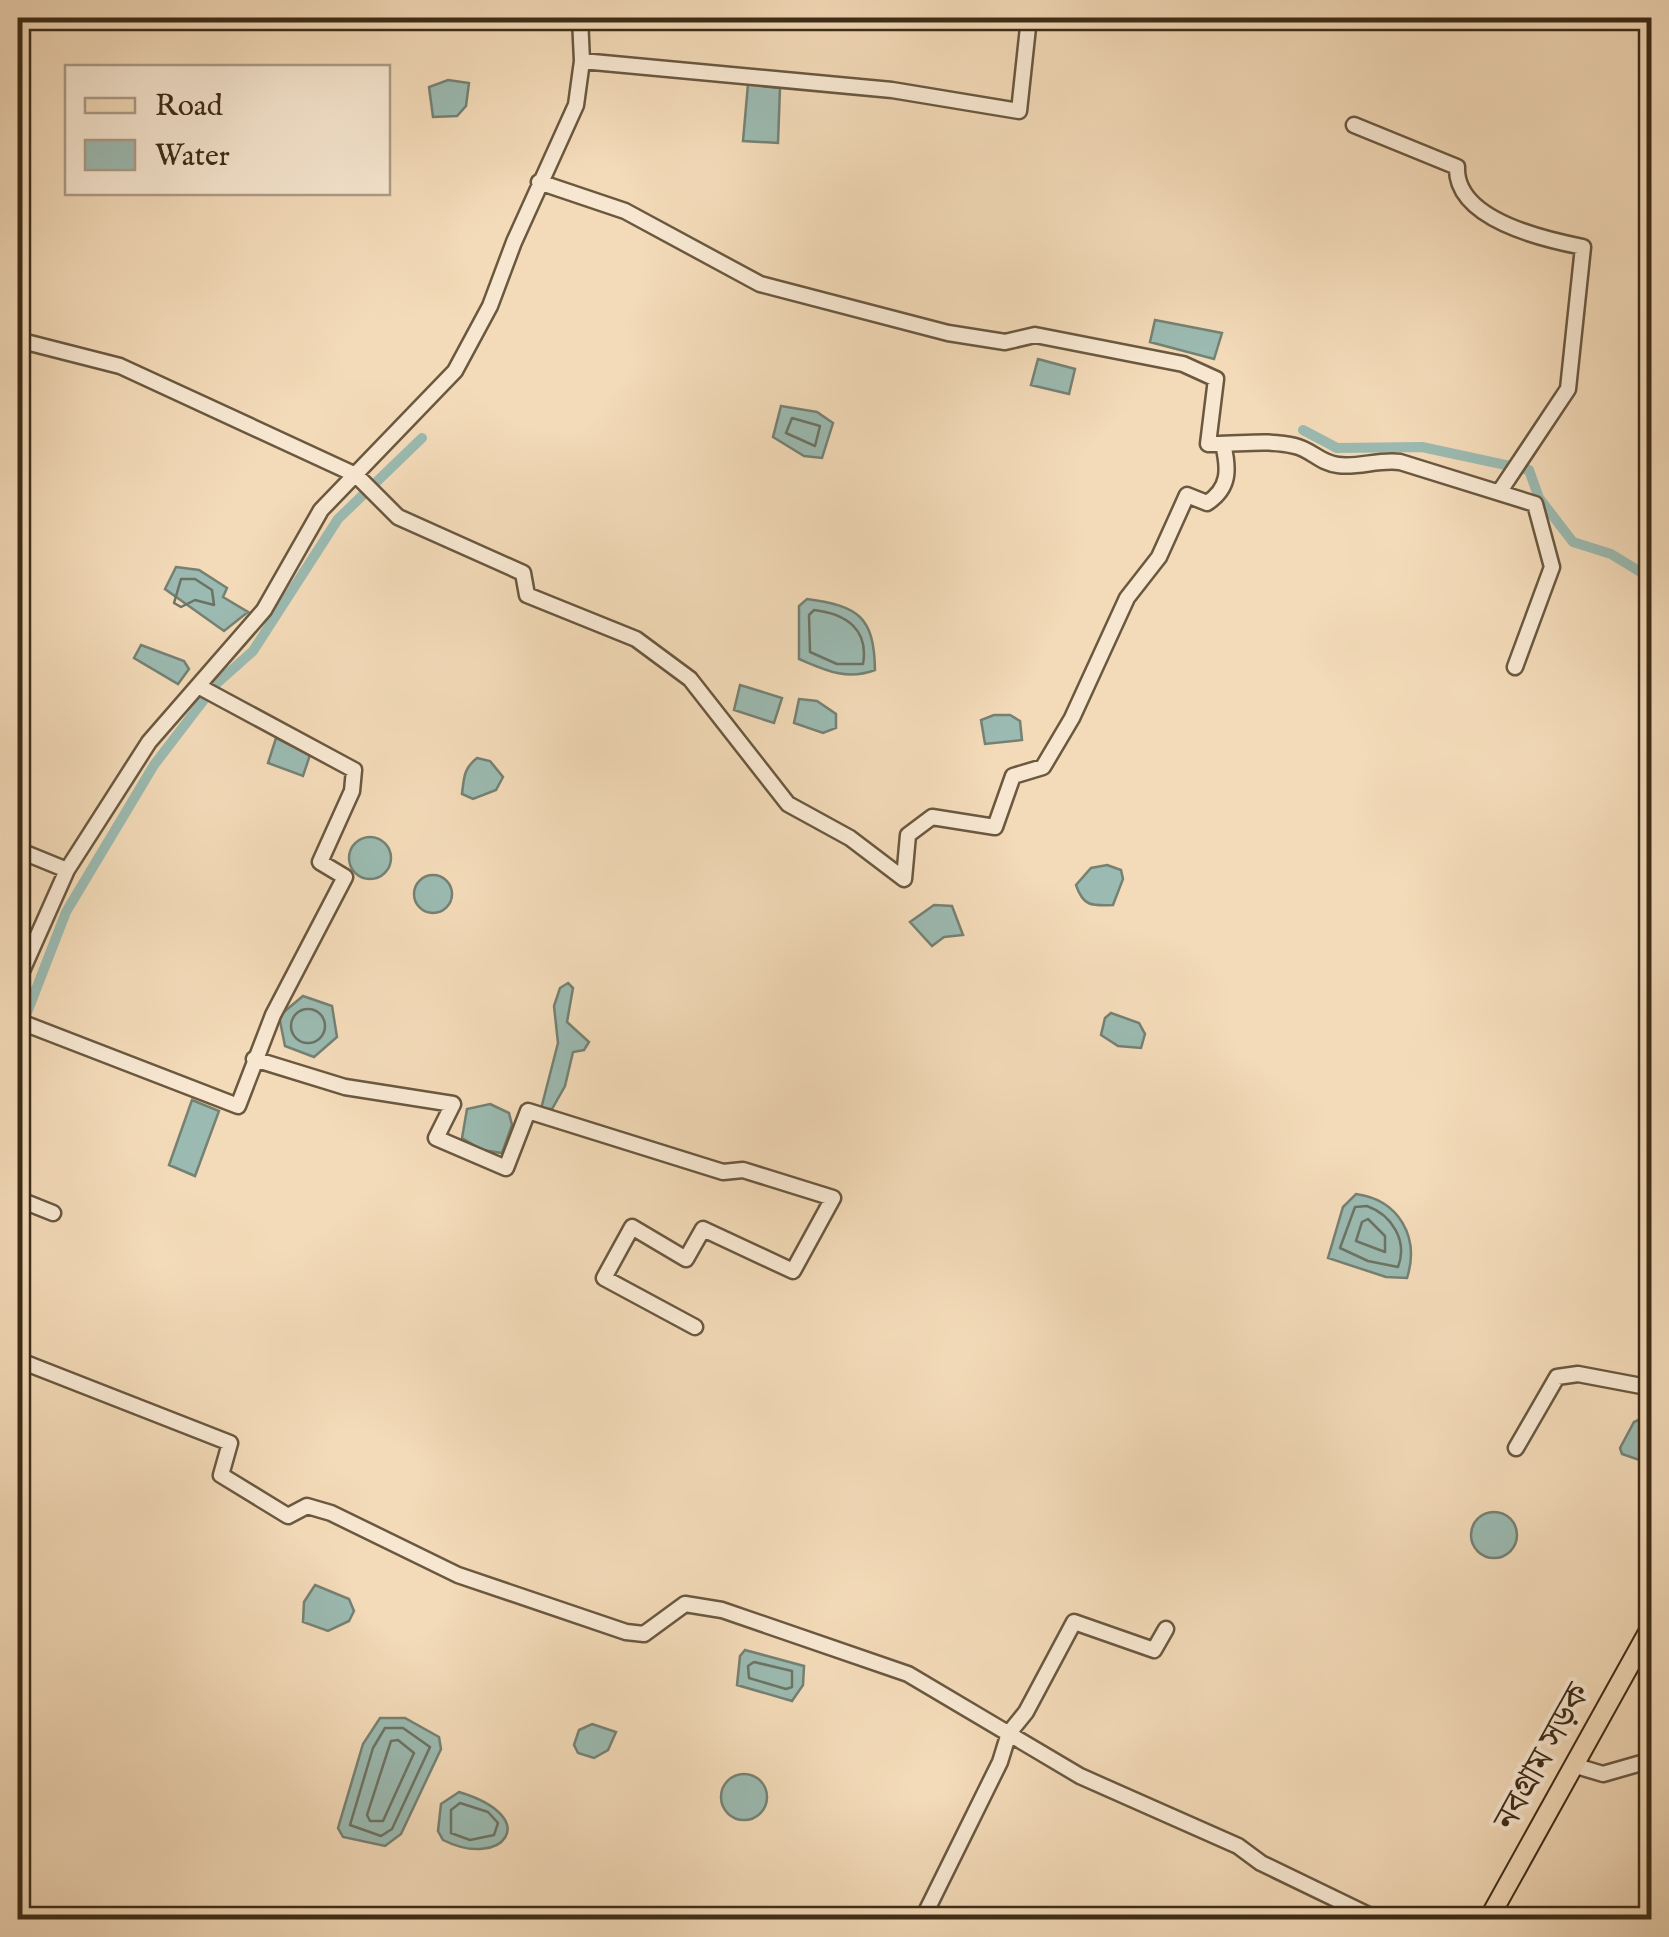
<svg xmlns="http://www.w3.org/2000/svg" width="1669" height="1937" font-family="'IM FELL English','Noto Serif Bengali',serif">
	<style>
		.water { fill: #9bbab1; stroke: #758173; stroke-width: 2.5 }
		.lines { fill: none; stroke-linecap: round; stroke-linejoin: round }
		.shore { stroke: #6c7364; stroke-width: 2.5 }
		.canal { stroke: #9bbab1; stroke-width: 10 }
		.minor-casing { stroke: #6a583f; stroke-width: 19 }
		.major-casing { stroke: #3d2c17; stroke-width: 22 }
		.minor { stroke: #f7e7d1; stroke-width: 14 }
		.major { stroke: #f3dab8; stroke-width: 18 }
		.labels { text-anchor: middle; stroke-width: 8; stroke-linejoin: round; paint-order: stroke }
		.street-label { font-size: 35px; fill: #3d2c17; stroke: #f7e7d1 }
	</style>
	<rect width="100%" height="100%" fill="#f3dab8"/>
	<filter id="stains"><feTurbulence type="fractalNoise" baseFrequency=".002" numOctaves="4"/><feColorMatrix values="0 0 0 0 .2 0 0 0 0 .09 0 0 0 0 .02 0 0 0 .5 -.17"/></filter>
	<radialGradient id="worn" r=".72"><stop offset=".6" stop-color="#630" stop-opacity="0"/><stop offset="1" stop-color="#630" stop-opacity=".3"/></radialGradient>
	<!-- water -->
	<path class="water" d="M448 80 469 83 466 106 457 116 433 117 429 87Z
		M748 84 780 88 778 143 743 141Z
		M1155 320 1222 333 1214 359 1150 342Z
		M1038 359 1075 369 1069 394 1031 385Z
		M781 406 817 412 833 423 822 458 804 456 773 437Z
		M176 567 199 570 227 588 223 597 248 612 224 631 165 589Z
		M807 599C859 606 874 617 875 670 846 681 825 670 799 659V606Z
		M141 645 184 661 189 669 178 684 134 658Z
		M740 685 782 698 774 723 734 710Z
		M799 699 817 701 836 714V728L823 733 794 723Z
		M994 715H1010L1020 721 1022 740 985 744 981 720Z
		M276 738 310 755 303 776 268 763Z
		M477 758 490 761 503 777 496 790 473 799 462 794C464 777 464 768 477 758Z
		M349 858a21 21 0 1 1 42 0a21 21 0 1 1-42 0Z
		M1107 865 1121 870 1123 879 1113 905C1091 906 1083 906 1076 885L1091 868Z
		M414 894a19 19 0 1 1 38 0a19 19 0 1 1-38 0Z
		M934 905 952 906 963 935 944 937 932 946 910 922Z
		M568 983 573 988 567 1022 589 1042 584 1050 573 1052 565 1086 552 1109H541L558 1043 554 1006 560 988Z
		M303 996 332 1006 337 1037 314 1057 285 1046 279 1016Z
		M1111 1013 1139 1023 1145 1034 1141 1048 1118 1046 1101 1035 1105 1018Z
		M192 1100 219 1111 195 1176 169 1165Z
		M490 1104 509 1113 512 1125 502 1153 482 1150 462 1138 467 1109Z
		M1356 1194C1399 1200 1420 1237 1407 1278L1386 1277 1328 1258 1343 1207Z
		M1651 1414V1464L1622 1454 1620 1448 1634 1422Z
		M1471 1535a23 23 0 1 1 46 0a23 23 0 1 1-46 0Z
		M315 1585 349 1599 354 1611 349 1621 328 1631 303 1622 304 1602Z
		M745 1650 804 1666 803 1685 792 1701 737 1685 740 1656Z
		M380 1718H405L439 1737 441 1749 401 1834 385 1846 343 1837 338 1828 363 1744Z
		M592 1724 616 1732 608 1750 594 1758 578 1753 574 1745 579 1730Z
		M721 1797a23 23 0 1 1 46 0a23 23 0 1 1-46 0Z
		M459 1792C545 1818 502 1870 443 1840L438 1831 441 1804Z"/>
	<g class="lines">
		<!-- shore -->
		<path class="shore" d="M792 418 820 426 815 446 786 433Z
			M181 579H195L212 590 214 605 195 600 181 607 174 603Z
			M814 610C846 614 869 629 863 664H837L810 652 809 615Z
			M291 1026a17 17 0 1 1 34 0a17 17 0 1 1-34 0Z
			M1367 1206C1392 1215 1408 1241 1398 1267L1368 1261 1340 1248 1355 1207Z
			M1368 1219 1385 1236V1252L1356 1241 1362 1222Z
			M754 1662 792 1671V1687L786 1689 749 1678 748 1666Z
			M385 1728H403L430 1747 392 1829 381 1836 350 1825 373 1748Z
			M398 1740 414 1753 383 1821H370L367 1815 391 1741Z
			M460 1803 488 1812 498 1823 494 1835 470 1840 451 1833V1810Z"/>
		<!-- canal -->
		<path class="canal" d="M1303 430 1337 448 1422 447 1529 470 1539 498 1573 542 1611 554 1652 579
			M18 1036 66 912 154 765 216 684 253 651 338 519 422 438"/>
		<!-- minor casing -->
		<g class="minor-casing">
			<path id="minor" d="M582 61 892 90 1019 111 1029 18
				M1354 125 1457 167C1455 219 1542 239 1583 247L1568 389 1500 491
				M539 182 625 211 760 284 948 333 1005 342 1035 335 1183 364 1216 379 1208 444C1236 445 1269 439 1295 446 1312 450 1320 463 1338 465 1358 468 1379 459 1400 462L1535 504 1552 567 1515 667
				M18 340 120 366 356 475 398 517 523 573 527 595 636 639 690 679 788 804 850 838 904 879 908 835 932 817 995 827 1013 776 1043 767 1072 718 1127 598 1159 557 1187 495 1207 503C1230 488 1229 469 1223 444
				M18 850 67 870
				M18 980 67 870 149 742 264 610 321 510 455 371 490 306 514 242 576 105 582 61 580 18
				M18 1021 238 1106 273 1015 345 877 320 862 352 791 354 770 198 686
				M254 1059 345 1087 453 1104 436 1138 506 1168 528 1111 723 1172 743 1170 833 1198 793 1271 703 1229 686 1259 632 1227 604 1278 695 1327
				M18 1199 53 1213
				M18 1360 230 1443 221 1475 288 1516 307 1506 331 1513 458 1575 626 1632 644 1634 685 1604 722 1610 908 1674 1080 1776 1238 1846 1261 1863 1379 1920
				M1516 1448 1557 1377 1578 1374 1652 1388
				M1573 1765 1603 1774 1652 1760
				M922 1920 1000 1762 1009 1733 1026 1712 1074 1622 1154 1650 1166 1629"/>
		</g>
		<!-- major casing -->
		<g class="major-casing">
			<path id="major" d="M1488 1920 1652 1625"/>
		</g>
		<!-- minor -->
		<use href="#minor" class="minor"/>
		<!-- major -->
		<use href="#major" class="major"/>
	</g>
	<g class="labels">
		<!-- street labels -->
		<g class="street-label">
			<text transform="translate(1541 1756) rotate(-61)" y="12">নবগ্রাম সড়ক</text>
		</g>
	</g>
	<!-- margin -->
	<rect width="1669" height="1937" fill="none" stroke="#f3dab8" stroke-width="60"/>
	<rect x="20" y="20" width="1629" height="1897" fill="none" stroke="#3d2c17" stroke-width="5"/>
	<rect x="30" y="30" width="1609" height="1877" fill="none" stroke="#3d2c17" stroke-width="2.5"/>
	<!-- legend -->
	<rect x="65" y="65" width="325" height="130" fill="#f7e7d1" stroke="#ad9c87" stroke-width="2.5"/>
	<rect x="85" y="98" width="50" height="15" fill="#f3dab8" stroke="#ad9c87" stroke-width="2.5"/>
	<text x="155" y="115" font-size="30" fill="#3d2c17">Road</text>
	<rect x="85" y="140" width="50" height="30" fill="#9bbab1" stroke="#ad9c87" stroke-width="2.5"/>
	<text x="155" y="165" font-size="30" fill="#3d2c17">Water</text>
	<rect width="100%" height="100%" filter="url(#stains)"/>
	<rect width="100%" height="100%" fill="url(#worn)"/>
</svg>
